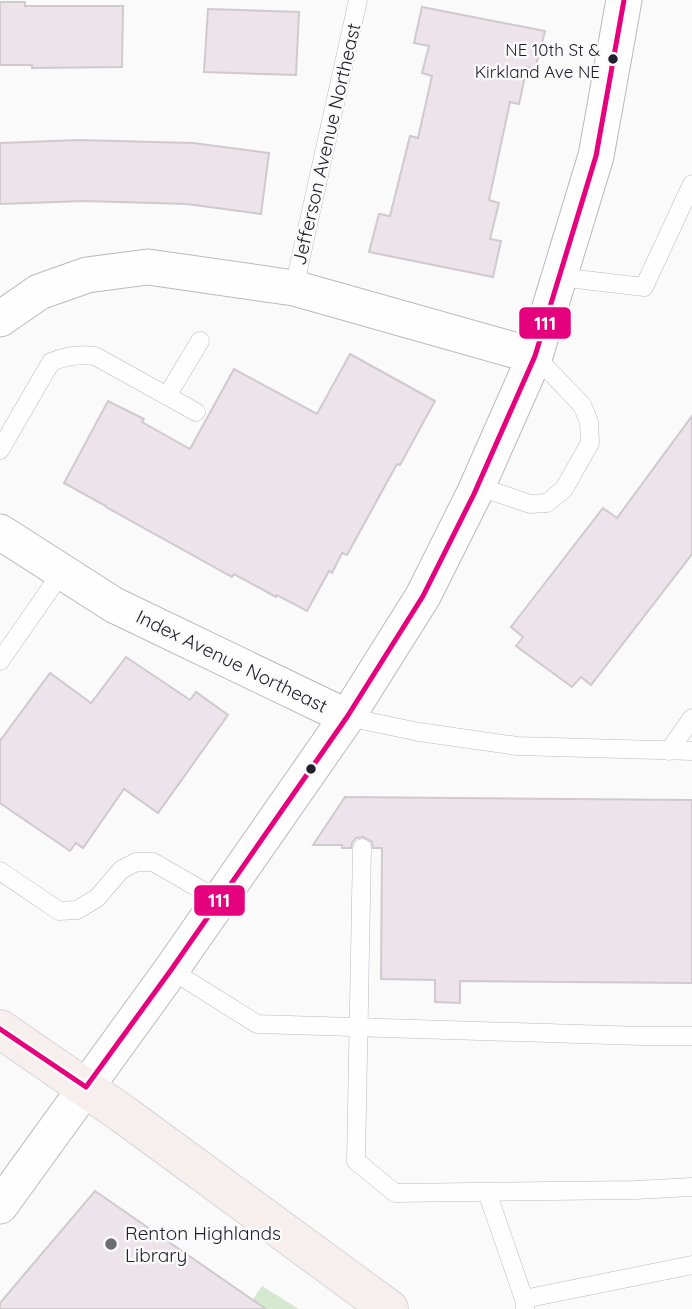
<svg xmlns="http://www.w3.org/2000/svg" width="692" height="1309" font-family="Quicksand,sans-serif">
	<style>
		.green { fill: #d4e9d0 }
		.building { fill: #ede3ea; stroke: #d0c9cd; stroke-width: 2 }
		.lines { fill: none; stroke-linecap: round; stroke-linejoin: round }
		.lane-casing { stroke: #bab9bf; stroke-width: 19 }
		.street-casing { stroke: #bab9bf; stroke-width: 37 }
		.primary-casing { stroke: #d6d5d8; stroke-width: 40 }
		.lane { stroke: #fefefe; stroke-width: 18 }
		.street { stroke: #fefefe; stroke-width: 35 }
		.primary { stroke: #f7efee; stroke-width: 38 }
		.bus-1-casing { stroke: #fafafa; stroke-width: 10 }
		.bus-1 { stroke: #e5007d; stroke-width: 5 }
		.bus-dot { fill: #23202d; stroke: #fafafa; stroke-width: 2.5 }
		.poi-dot { fill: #6e6c75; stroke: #fafafa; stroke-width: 2.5 }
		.labels { text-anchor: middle; stroke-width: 5; stroke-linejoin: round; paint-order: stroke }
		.bus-label { font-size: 17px; fill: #23202d; stroke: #fafafa; text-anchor: end }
		.street-label { font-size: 19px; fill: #23202d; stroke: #fafafa }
		.poi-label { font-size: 19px; fill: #23202d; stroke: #fafafa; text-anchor: start }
		.line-badge { stroke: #fafafa; stroke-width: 2.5 }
		.badge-label { font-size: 19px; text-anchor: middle; font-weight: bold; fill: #fff }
	</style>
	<rect width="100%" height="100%" fill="#fafafa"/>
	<!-- green -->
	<path class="green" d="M262 1286 299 1309H246Z"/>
	<!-- building -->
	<path class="building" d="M0 2H25V6H123L122 67 32 68V65H0Z
		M422 7 545 31 535 69 527 67 519 104 510 102 489 200 499 203 490 239 501 241 493 277 369 252 379 214 390 216 410 136 418 138 432 76 422 73 429 46 414 43Z
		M208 9 299 12 296 75 204 72Z
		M78 140 193 143 269 153 261 214 187 204 84 201 0 204V143Z
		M350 354 435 401 400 465 397 464 347 555 342 553 332 573 329 571 307 611 277 595 276 597 234 574 232 577 106 507V506L64 483 108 401 144 419 142 422 190 449 234 369 317 414Z
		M692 416V554L591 685 581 677 572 687 516 646 523 637 511 627 603 508 617 518Z
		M126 657 190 700 196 692 228 715 158 813 124 789 83 848 76 843 70 851 0 803V741L50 673 91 703Z
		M345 797 692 800V983L460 981V1003L435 1002V980L381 979 382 848H373L372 842 363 837 356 838 352 843 351 848H342V845H313Z
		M95 1191 266 1309H0V1303Z"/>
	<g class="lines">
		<!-- lane casing -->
		<g class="lane-casing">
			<path id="lane" d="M559 277 644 287 692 184
				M294 288 358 0
				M167 396 200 341
				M0 450 51 362C66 356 79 354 95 356L196 412
				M477 486 530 504 547 503 564 489 590 443 589 422 582 405 535 356
				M0 661 62 572
				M347 717 419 732 517 746 692 751
				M669 751 692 718
				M362 848 356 1161 395 1193 635 1190 692 1187
				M0 871 59 911 77 910 97 898 121 870 136 862H153L219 900
				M171 970 257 1024 641 1036H692
				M487 1192 524 1299 525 1308
				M524 1299 692 1265"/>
		</g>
		<!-- street casing -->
		<g class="street-casing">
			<path id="street" d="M0 319 39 292 87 275 148 267 294 288 535 356
				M0 532 114 605 347 717
				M0 1206 171 970 347 717 423 596 474 494 535 356 596 156 624 0"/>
		</g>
		<!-- primary casing -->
		<g class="primary-casing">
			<path id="primary" d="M0 1029 123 1114 389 1309"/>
		</g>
		<!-- lane -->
		<use href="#lane" class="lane"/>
		<!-- street -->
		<use href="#street" class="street"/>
		<!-- primary -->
		<use href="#primary" class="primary"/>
		<!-- bus-1 casing -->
		<g class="bus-1-casing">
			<path id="bus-1" d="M0 1029 86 1087 171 970 347 717 423 596 474 494 535 356 596 156 624 0"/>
		</g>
		<!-- bus-1 -->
		<use href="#bus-1" class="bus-1"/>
	</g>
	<!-- markers -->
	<g class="bus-dot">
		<circle cx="613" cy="59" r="6"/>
		<circle cx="311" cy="769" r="6"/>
	</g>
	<circle class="poi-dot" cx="111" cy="1244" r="7"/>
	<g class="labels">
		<!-- bus labels -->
		<g class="bus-label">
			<text x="600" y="56">NE 10th St &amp;<tspan x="600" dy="22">Kirkland Ave NE</tspan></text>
		</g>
		<!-- street labels -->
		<g class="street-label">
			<text transform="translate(326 144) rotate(-77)" y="7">Jefferson Avenue Northeast</text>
			<text transform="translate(232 661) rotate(26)" y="7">Index Avenue Northeast</text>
		</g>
		<!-- poi labels -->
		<g class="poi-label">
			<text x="125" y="1240">Renton Highlands<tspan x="125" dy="22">Library</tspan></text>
		</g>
	</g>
	<g class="line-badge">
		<rect x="518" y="306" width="54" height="34" rx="7" fill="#e5007d"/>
		<rect x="193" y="884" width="53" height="33" rx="7" fill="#e5007d"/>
	</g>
	<g class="badge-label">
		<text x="545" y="330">111</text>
		<text x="219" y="907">111</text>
	</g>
</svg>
